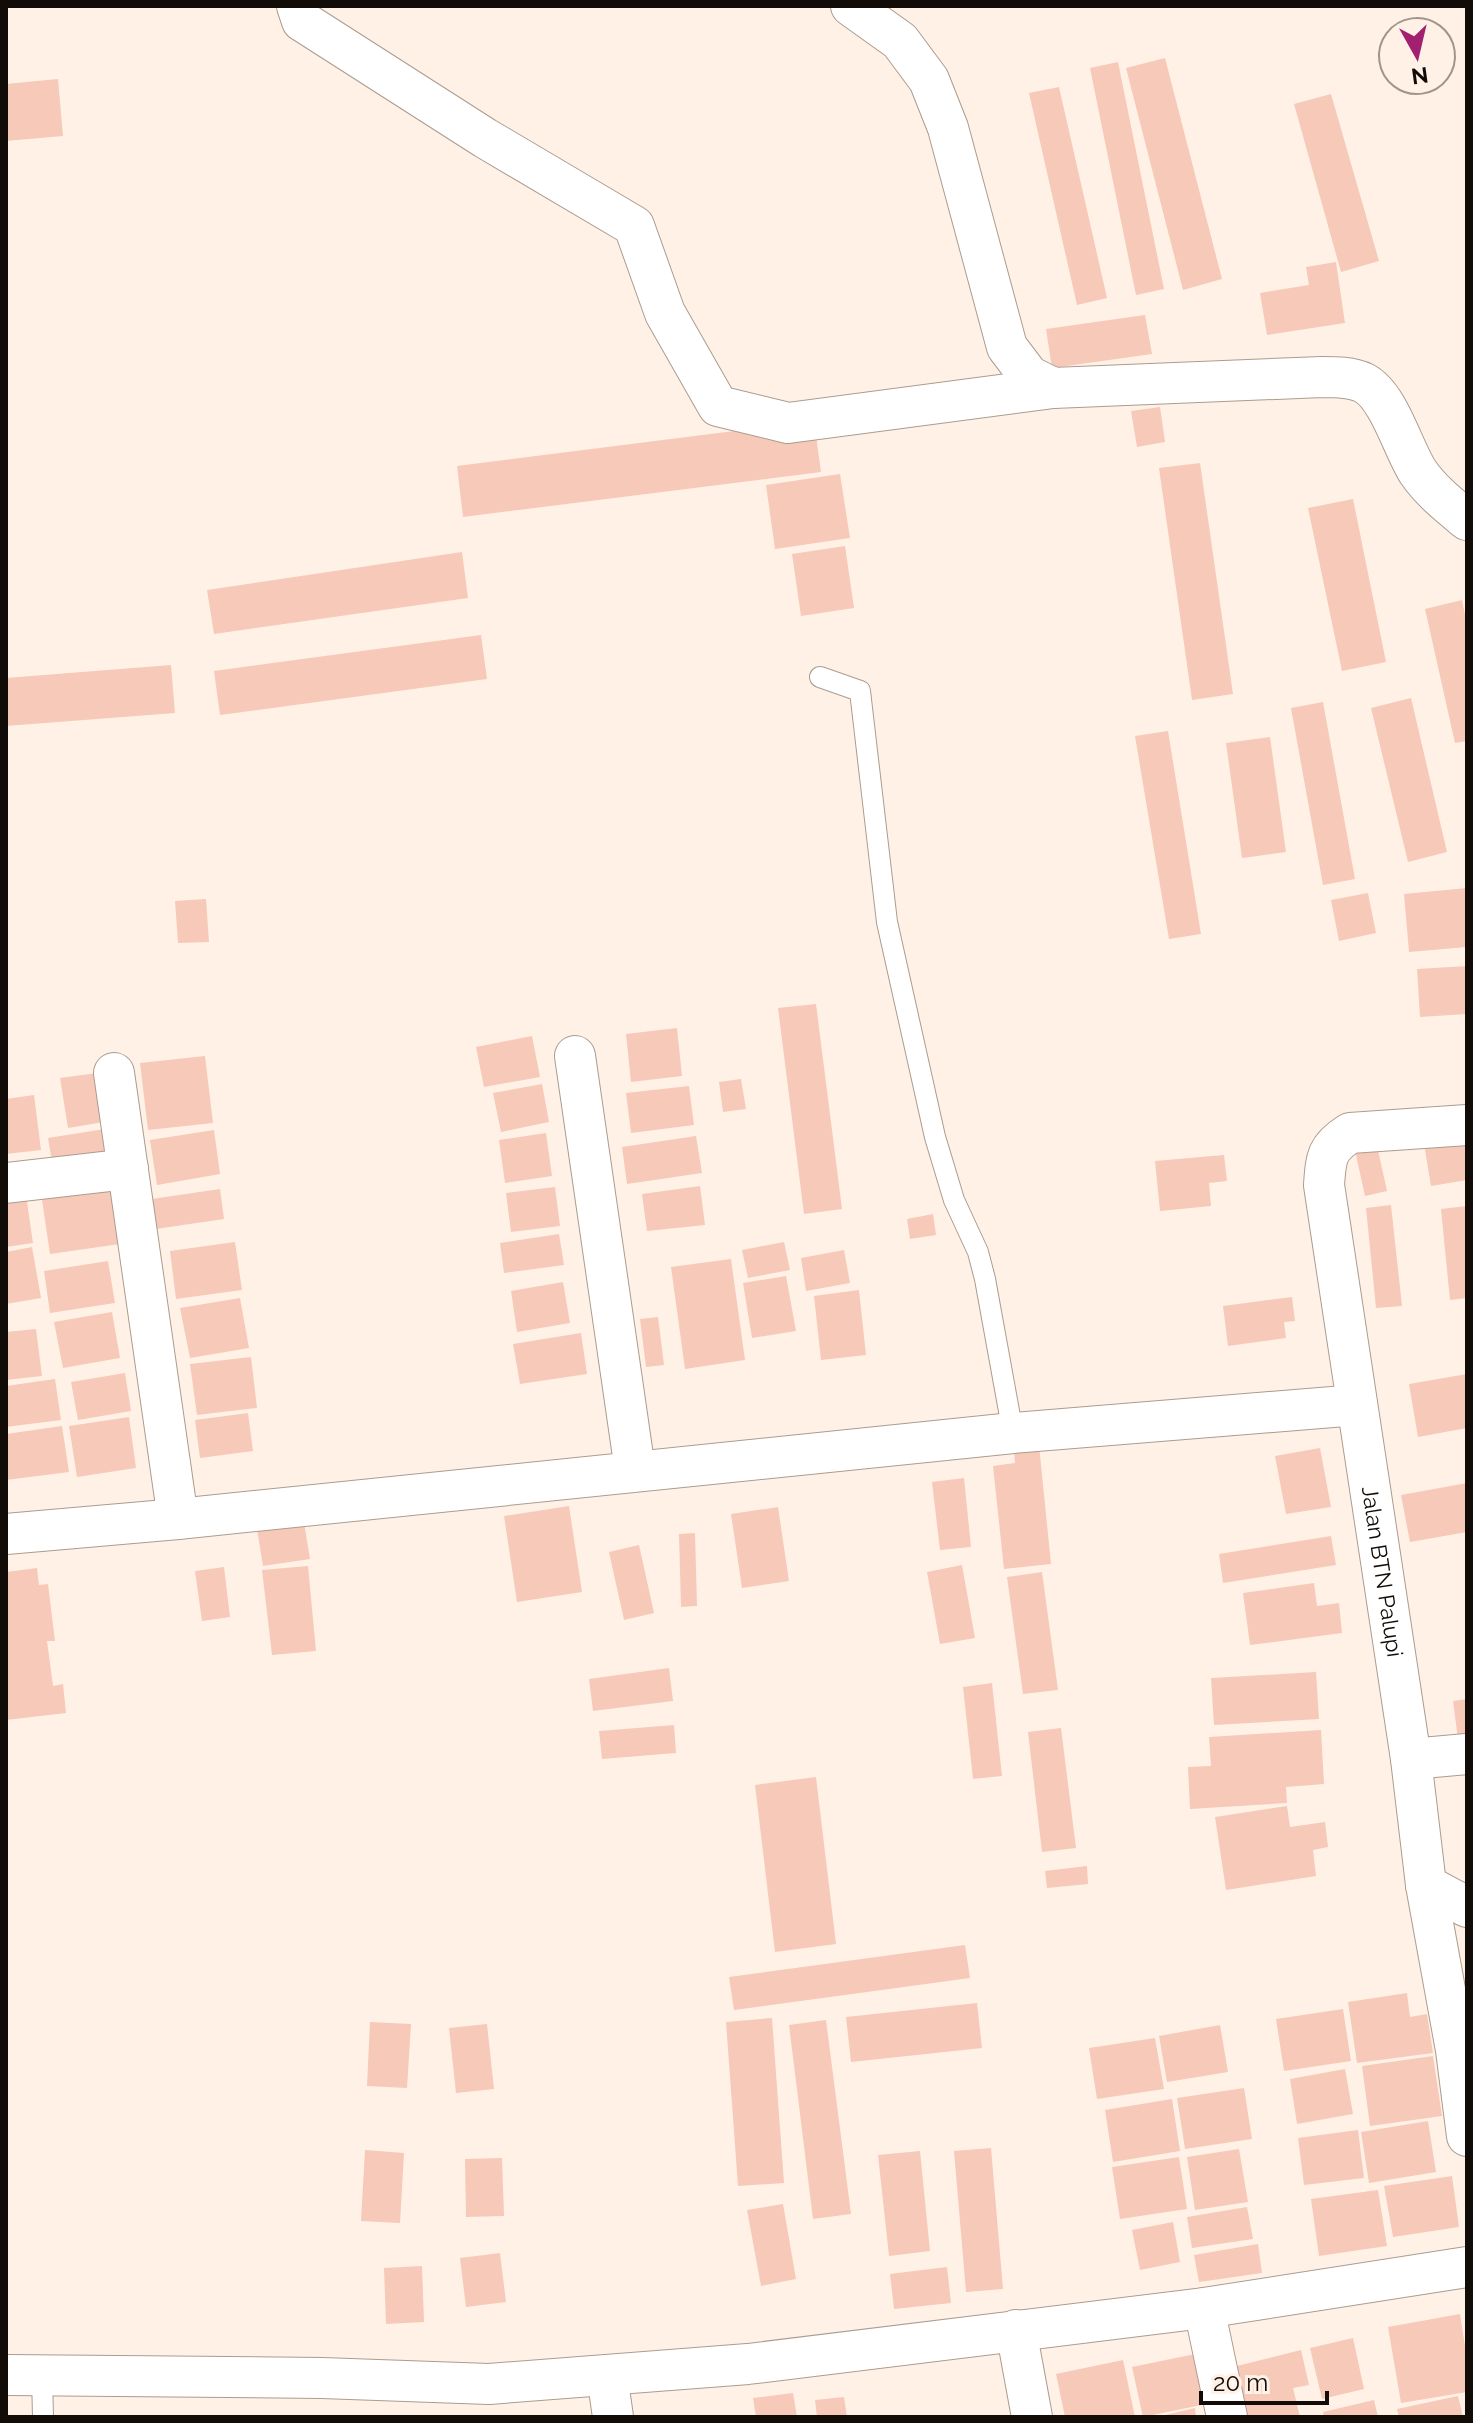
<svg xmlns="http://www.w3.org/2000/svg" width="1473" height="2423" font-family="Raleway,sans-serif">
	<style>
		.building { fill: #f7c9b9 }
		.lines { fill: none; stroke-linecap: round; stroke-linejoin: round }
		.service-casing { stroke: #ab9c8f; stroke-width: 22 }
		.minor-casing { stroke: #ab9c8f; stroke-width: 42 }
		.service { stroke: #fff; stroke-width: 20 }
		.minor { stroke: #fff; stroke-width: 40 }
		.labels { text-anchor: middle; stroke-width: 7; stroke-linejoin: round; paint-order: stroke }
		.street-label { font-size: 22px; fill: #120c08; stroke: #fff1e6 }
	</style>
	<rect width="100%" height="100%" fill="#fff1e6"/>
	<!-- building -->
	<path class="building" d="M1165 58 1222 279 1183 290 1126 68Z
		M1118 62 1164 289 1136 295 1090 68Z
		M58 79 63 136 6 141V84Z
		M1059 87 1107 298 1077 305 1029 93Z
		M1331 94 1379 261 1341 272 1294 104Z
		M1336 262 1345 323 1267 335 1260 293 1309 285 1306 267Z
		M1145 315 1152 354 1052 368 1046 329Z
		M1160 407 1165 442 1137 447 1131 411Z
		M814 421 821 472 463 517 457 466Z
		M1200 463 1233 694 1192 700 1159 468Z
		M840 474 850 538 775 549 766 485Z
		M1353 499 1386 662 1342 671 1308 508Z
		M845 546 854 608 801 616 792 554Z
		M462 552 468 598 214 634 207 590Z
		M1462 600 1467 624V741L1455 743 1425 609Z
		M481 635 487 679 220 715 214 671Z
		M171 665 175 713 6 726V678Z
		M1411 698 1447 852 1408 862 1371 708Z
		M1323 702 1355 879 1323 885 1291 708Z
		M1168 731 1201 934 1169 939 1135 736Z
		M1270 737 1286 852 1242 858 1226 743Z
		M1467 888V947L1409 952 1404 894Z
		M1368 893 1376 933 1339 941 1331 900Z
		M206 899 209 942 178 943 175 901Z
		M1467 966V1014L1420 1017 1417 969Z
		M816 1004 842 1209 804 1214 778 1008Z
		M677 1028 682 1076 631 1082 626 1034Z
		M532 1036 540 1077 484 1087 476 1047Z
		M205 1056 213 1123 148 1130 140 1063Z
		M97 1073 104 1122 68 1128 60 1078Z
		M741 1079 746 1109 723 1112 719 1082Z
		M542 1084 549 1122 501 1132 493 1093Z
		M689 1086 694 1125 631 1133 626 1093Z
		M34 1095 41 1150 6 1154V1099Z
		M105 1129 109 1151 52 1161 48 1138Z
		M214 1130 220 1174 157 1185 150 1140Z
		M1374 1132 1387 1191 1365 1196 1352 1137Z
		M546 1133 552 1176 505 1183 499 1140Z
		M696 1136 702 1173 627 1184 622 1147Z
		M1465 1137 1467 1180 1431 1186 1424 1144Z
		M1224 1155 1227 1181 1209 1183 1211 1206 1160 1211 1155 1161Z
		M112 1183 120 1244 50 1254 41 1193Z
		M700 1186 705 1225 647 1231 642 1194Z
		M555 1187 560 1226 511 1232 506 1193Z
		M220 1189 224 1219 149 1230 145 1200Z
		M26 1195 33 1243 6 1247V1198Z
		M1391 1205 1402 1306 1376 1308 1366 1208Z
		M1467 1206V1298L1450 1300 1441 1209Z
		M933 1214 936 1235 910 1239 907 1219Z
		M559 1234 564 1265 504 1273 500 1243Z
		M235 1242 242 1290 176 1299 170 1251Z
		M784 1242 790 1270 748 1278 742 1250Z
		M32 1247 41 1298 6 1304V1252Z
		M844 1250 850 1283 806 1291 801 1258Z
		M731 1259 745 1360 685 1369 671 1267Z
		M108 1261 115 1303 50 1313 44 1271Z
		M786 1276 796 1331 752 1338 743 1283Z
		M563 1282 570 1323 517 1332 511 1291Z
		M859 1290 866 1355 821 1360 814 1296Z
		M1292 1297 1295 1321 1284 1322 1286 1338 1228 1346 1223 1306Z
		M240 1298 249 1348 190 1358 180 1308Z
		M112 1312 120 1358 63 1368 54 1322Z
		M658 1317 664 1365 646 1367 640 1319Z
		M36 1329 42 1376 6 1380V1332Z
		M581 1333 587 1374 520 1384 513 1344Z
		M251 1357 257 1408 197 1415 190 1364Z
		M125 1373 131 1411 78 1420 71 1382Z
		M1467 1374V1428L1418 1437 1409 1384Z
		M55 1379 61 1420 6 1427V1386Z
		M248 1413 253 1451 200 1458 195 1420Z
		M129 1417 136 1468 77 1477 69 1426Z
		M62 1426 69 1472 6 1480V1434Z
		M1039 1445 1051 1564 1004 1569 993 1466 1015 1463 1014 1448Z
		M1320 1448 1331 1507 1286 1514 1275 1456Z
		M964 1478 971 1547 940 1550 932 1482Z
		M1467 1483V1532L1410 1542 1401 1495Z
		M569 1506 582 1592 517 1602 504 1516Z
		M778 1507 789 1581 742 1588 731 1514Z
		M303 1516 310 1559 263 1566 256 1523Z
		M695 1533 697 1606 681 1607 679 1534Z
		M1331 1536 1336 1565 1223 1583 1219 1554Z
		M639 1545 654 1613 624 1620 609 1552Z
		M962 1565 975 1638 940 1644 927 1572Z
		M308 1566 316 1651 272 1655 262 1570Z
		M224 1567 230 1617 202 1621 195 1571Z
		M37 1568 39 1585 48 1584 55 1641H47L53 1686 63 1684 66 1713 6 1720V1572Z
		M1042 1572 1058 1690 1023 1694 1007 1577Z
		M1314 1583 1317 1606 1339 1603 1342 1633 1250 1645 1243 1593Z
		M669 1668 673 1701 593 1711 589 1679Z
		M1316 1672 1319 1719 1214 1725 1211 1678Z
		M992 1683 1002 1776 973 1779 963 1687Z
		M1467 1699V1737L1458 1739 1453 1701Z
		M674 1725 676 1753 602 1759 599 1731Z
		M1061 1728 1076 1848 1042 1852 1028 1732Z
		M1321 1730 1324 1784 1286 1787 1287 1803 1190 1809 1188 1767 1211 1766 1209 1737Z
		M816 1777 836 1944 775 1952 755 1785Z
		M1287 1806 1290 1827 1325 1822 1328 1847 1313 1850 1316 1876 1226 1890 1215 1817Z
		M1087 1866 1088 1884 1047 1888 1045 1871Z
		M965 1945 970 1978 734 2010 729 1977Z
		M1407 1993 1410 2017 1427 2014 1433 2053 1357 2063 1348 2002Z
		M977 2003 982 2048 851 2062 846 2017Z
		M1343 2009 1351 2061 1284 2071 1276 2019Z
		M772 2018 784 2183 738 2186 726 2022Z
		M826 2020 851 2214 813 2219 789 2025Z
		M370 2022 411 2024 407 2088 367 2086Z
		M487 2024 494 2089 456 2093 449 2028Z
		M1220 2025 1228 2072 1167 2082 1159 2036Z
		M1155 2038 1164 2089 1097 2099 1089 2048Z
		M1433 2056 1442 2116 1370 2126 1362 2066Z
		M1345 2069 1353 2114 1297 2124 1290 2079Z
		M1244 2088 1252 2139 1185 2149 1177 2098Z
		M1172 2099 1180 2151 1113 2162 1105 2110Z
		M1428 2121 1436 2172 1369 2183 1361 2132Z
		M1358 2130 1364 2178 1304 2185 1298 2138Z
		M991 2148 1003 2289 966 2292 954 2151Z
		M1239 2149 1248 2202 1195 2210 1187 2157Z
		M365 2150 404 2153 400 2223 361 2221Z
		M920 2151 930 2251 889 2256 878 2155Z
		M1179 2157 1187 2209 1120 2219 1112 2167Z
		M502 2158 504 2216 466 2217 465 2159Z
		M1452 2176 1459 2227 1393 2237 1384 2186Z
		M1378 2190 1387 2246 1319 2256 1311 2199Z
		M783 2204 796 2279 761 2286 747 2210Z
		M1247 2207 1253 2239 1192 2248 1187 2217Z
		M1173 2222 1180 2262 1140 2270 1132 2230Z
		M1258 2244 1262 2273 1199 2282 1194 2255Z
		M500 2253 506 2302 466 2307 460 2258Z
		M422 2266 424 2322 386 2324 384 2268Z
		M947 2267 951 2303 894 2309 890 2274Z
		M1460 2314 1467 2359V2392L1401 2403 1388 2327Z
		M1353 2338 1364 2389 1322 2399 1310 2348Z
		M1301 2350 1309 2385 1293 2388 1300 2417H1245L1233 2367Z
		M1195 2354 1206 2404 1143 2417 1132 2367Z
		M1123 2360 1135 2417H1065L1056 2374Z
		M793 2393 797 2417H756L753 2398Z
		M1458 2396 1463 2417H1399L1397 2409Z
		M844 2397 847 2417H817L815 2400Z
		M1374 2400 1378 2417H1324L1323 2412Z
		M1195 2408 1196 2417H1161V2416Z"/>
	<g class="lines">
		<!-- service casing -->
		<g class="service-casing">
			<path id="service" d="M820 677 860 691 887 922 935 1137 954 1200 978 1252 985 1279 1013 1433
				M42 2375 43 2417"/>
		</g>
		<!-- minor casing -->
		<g class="minor-casing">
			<g id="minor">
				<path d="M297 6 302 21 485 138 634 226 665 313 718 406 788 423 1053 388"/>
				<path d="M851 6 900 41 929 80 948 128 1007 347 1029 376 1053 388 1322 377C1335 377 1352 377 1364 383 1389 396 1403 449 1418 472 1431 491 1450 506 1467 520"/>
				<path d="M575 1056 635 1470"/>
				<path d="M114 1073 178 1519"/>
				<path id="s1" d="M1467 1125 1350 1133C1326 1148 1326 1158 1324 1185L1411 1759 1426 1885 1456 2050 1467 2136"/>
				<path d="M6 1183 128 1169"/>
				<path d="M6 1534 178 1519 1013 1433 1357 1405"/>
				<path d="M1411 1759 1467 1754"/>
				<path d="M1426 1885 1467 1907"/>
				<path d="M1204 2308 1227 2417"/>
				<path d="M1016 2330 1032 2417"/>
				<path d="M6 2375 322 2378 489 2384 748 2364 1204 2308 1467 2267"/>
				<path d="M607 2375 613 2417"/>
			</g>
		</g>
		<!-- service -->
		<use href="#service" class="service"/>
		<!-- minor -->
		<use href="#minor" class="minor"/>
	</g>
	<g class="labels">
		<!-- street labels -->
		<g class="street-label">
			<text dy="8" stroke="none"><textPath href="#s1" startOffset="570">Jalan BTN Palupi</textPath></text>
		</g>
	</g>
	<!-- border -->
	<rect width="1473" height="2423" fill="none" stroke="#120c08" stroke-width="16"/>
	<!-- north arrow -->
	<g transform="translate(1417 56) rotate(172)"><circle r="38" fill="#fff1e6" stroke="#a0958d" stroke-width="2"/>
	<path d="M0-6L14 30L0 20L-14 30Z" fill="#a12070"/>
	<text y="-12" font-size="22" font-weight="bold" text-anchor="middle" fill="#120c08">N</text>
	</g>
	<!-- scale -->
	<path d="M1201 2391v12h126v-12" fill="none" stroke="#120c08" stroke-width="4"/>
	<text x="1213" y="2391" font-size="24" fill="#120c08" stroke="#fff1e6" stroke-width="6" paint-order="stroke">20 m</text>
</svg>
